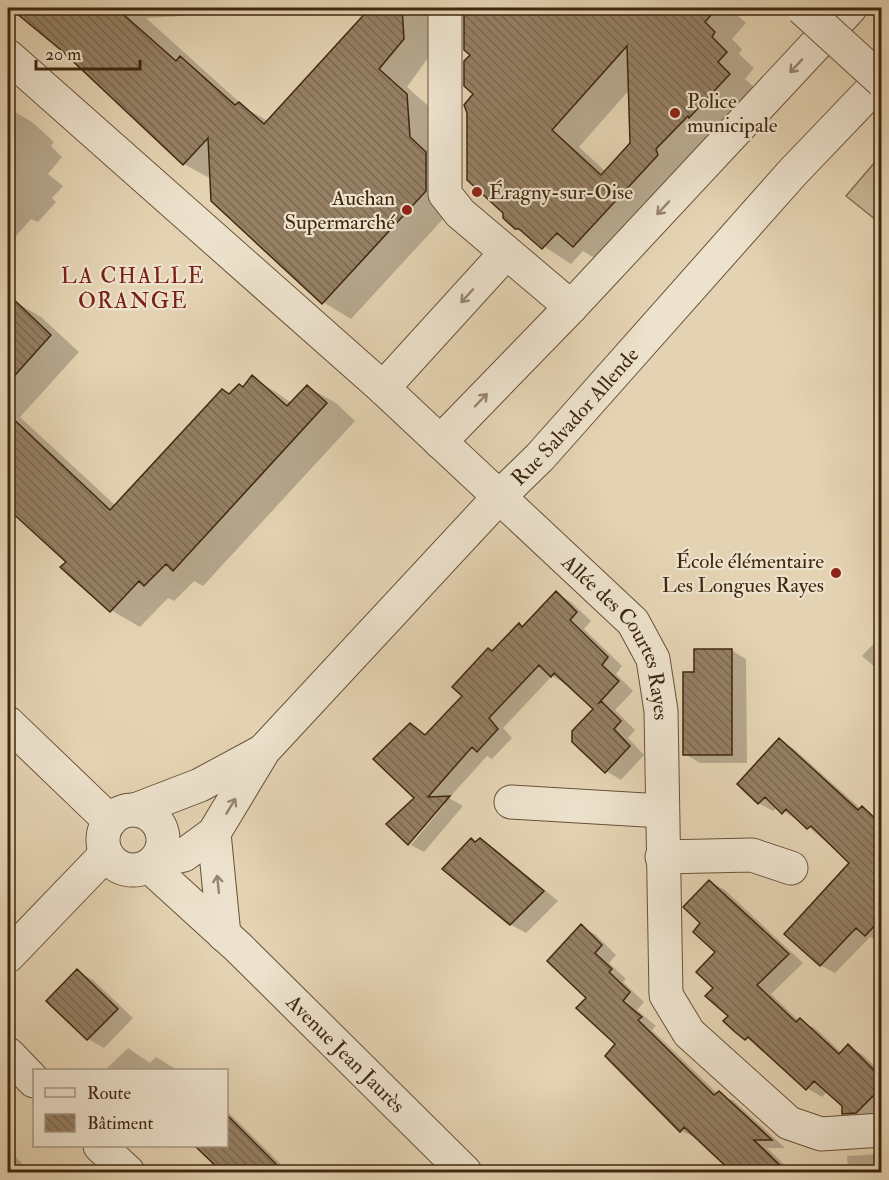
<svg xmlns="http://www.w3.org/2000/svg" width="889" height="1180" font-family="'IM FELL Double Pica',serif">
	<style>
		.park { fill: #c8b696; stroke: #846e52; stroke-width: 1.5 }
		.shadow { fill: #0003; fill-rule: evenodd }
		.building { fill: url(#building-back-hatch); stroke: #3f270f; stroke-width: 1.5; fill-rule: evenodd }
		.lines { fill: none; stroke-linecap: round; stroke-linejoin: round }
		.minor-casing { stroke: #685238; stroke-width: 35 }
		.minor { stroke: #ede2cd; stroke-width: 33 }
		.minor-bridge-casing { stroke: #685238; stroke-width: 35; stroke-linecap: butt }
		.minor-bridge { stroke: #ede2cd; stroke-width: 33 }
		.oneway { stroke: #96846e }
		.poi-dot { fill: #8f2418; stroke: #ede2cd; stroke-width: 2 }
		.labels { text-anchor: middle; stroke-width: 4.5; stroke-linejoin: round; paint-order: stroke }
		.poi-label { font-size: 21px; fill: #3f270f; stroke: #ede2cd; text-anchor: start }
		.street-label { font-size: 21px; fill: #3f270f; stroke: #ede2cd }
		.neighbourhood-label { font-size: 22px; letter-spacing: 1.5px; fill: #7a1f14; stroke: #ede2cd }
	</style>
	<defs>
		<pattern id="building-back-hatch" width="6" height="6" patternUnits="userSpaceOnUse" patternTransform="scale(1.5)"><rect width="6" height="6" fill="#958064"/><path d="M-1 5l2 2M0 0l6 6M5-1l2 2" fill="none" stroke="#7b6951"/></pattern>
	</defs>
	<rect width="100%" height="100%" fill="#e4d3b2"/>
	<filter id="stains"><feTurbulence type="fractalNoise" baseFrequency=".00333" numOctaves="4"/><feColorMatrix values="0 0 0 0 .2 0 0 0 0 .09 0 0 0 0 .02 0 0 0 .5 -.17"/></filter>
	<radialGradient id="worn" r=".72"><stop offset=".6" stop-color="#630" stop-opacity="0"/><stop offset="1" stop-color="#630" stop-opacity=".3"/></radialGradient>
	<!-- park -->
	<path class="park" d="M881 155V224L846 196Z"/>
	<!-- shadow -->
	<path class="shadow" d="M13 8H256L252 12 146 18 247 109 268 121 365 16 355 8H464L407 87 435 112 454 207 351 319 323 302 211 179 184 164Z
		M465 8H729L746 23 732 39 742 49 739 54 754 68 745 79 757 90 601 262 583 251 571 264 516 228 475 94 472 55 465 49ZM630 89 632 144 606 172 579 147Z
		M8 108 32 122 54 142 51 146 62 157 48 174 63 186 52 198 56 202 38 222 31 219 8 245Z
		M12 300 41 317 79 352 20 417 116 506 230 395 243 388 253 377 292 403 307 387 336 403 355 421 203 586 194 581 174 601 168 598 140 627 111 610 68 562 8 507V305Z
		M556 593 571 602 591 621 584 629 622 666 616 674 633 691 615 710 635 730 628 738 644 755 621 780 606 771 595 709 566 684 552 676 503 728 512 738 492 759 487 756 449 798 463 806 424 852 411 845 445 804 416 798 410 725 427 735 464 696 493 652 524 628Z
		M882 635V673L862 656Z
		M731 650 746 659 747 763H700L685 754 695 674Z
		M780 740 794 749 861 809 882 821V943L870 937 835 973 820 965 851 863 799 819 798 821 778 807 773 811 758 803Z
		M480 840 495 849 558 901 526 933 510 924 477 843Z
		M710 882 725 890 803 963 771 994 799 1021 815 1028 842 1053 848 1046 863 1055 882 1073V1111L872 1121 859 1122 844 1113 843 1106 828 1091 822 1097 807 1088 761 1048 736 1031 715 988 717 952 702 923Z
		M581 926 596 935 616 955 609 963 626 979 623 982 644 1002 637 1010 656 1026 652 1030 718 1094 734 1101 785 1148H767L792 1172H735L698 1138 681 1131 607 1056 617 1044 588 998Z
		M77 971 93 980 133 1018 104 1048 88 1039Z
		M128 1048 150 1063 156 1057 177 1070H105Z
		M226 1110 289 1172H225L197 1146H226Z
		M8 1149 30 1172H8Z
		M882 1154V1172H848L847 1156Z"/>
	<!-- building -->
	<path class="building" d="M10 8H116L176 61 180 56 235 105 239 102 264 124 370 8H402L404 39 379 69 407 94 410 137 426 152V191L322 304 211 201 208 138 183 165 61 50Z
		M464 8H717L705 22 715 32 712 37 727 52 718 62 730 74 689 118 688 116 656 149 658 155 573 247 557 233 542 249 519 229H515L503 218V213L467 180V113L464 105 473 94 464 86V61L470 55 464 50ZM627 46 630 143 601 175 552 130Z
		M8 294 51 335 8 383Z
		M252 375 287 406 307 385 327 403 173 571 166 564 144 586 139 581 110 612 60 567 66 562 8 509V414L110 510 222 389 229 394 239 384 243 387Z
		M556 591 577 612 570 620 608 657 602 665 619 681 598 704 601 701 621 721 614 729 630 746 605 773 572 742V731L593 709 554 673 551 677 539 665 489 718 498 729 477 752 472 747 428 797 450 796 408 845 386 824 414 798 373 759 410 723 425 735 462 696 452 687 488 648 492 651 519 623 522 627Z
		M694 649H732V755H683V672H694Z
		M779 738 858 810 862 806 882 825V918L865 936 856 928 820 966 784 934 849 863 811 826 807 829 786 809 782 814 765 797 758 804 737 784Z
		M471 838 475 842 480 838 544 891 510 925 442 869Z
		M709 880 789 954 757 985 796 1022 800 1018 839 1054 848 1044 882 1078V1087L856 1113 842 1114V1106L814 1081 806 1090 748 1037 745 1040 735 1032 723 1021 728 1016 705 996 713 988 696 972 715 952 693 932 700 923 683 907Z
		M581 924 602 945 595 953 612 969 609 972 630 992 623 1001 642 1017 638 1020 714 1095 719 1091 772 1140H754L788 1173H733L684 1127 680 1132 605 1056 615 1044 576 1008 586 998 547 961Z
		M77 969 118 1009 87 1040 46 1001Z
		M226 1114 285 1173H223L195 1146H226Z"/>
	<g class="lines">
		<!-- minor casing -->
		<g class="minor-casing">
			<g id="minor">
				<path id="s1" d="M8 56 383 388 633 622 653 659 661 711 666 995 689 1033 789 1123 821 1134 882 1130"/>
				<path d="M571 307 850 8"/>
				<path d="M383 388 506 253"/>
				<path d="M440 442 571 307 460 213 445 194V8"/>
				<path d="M8 723 110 821"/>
				<path d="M511 802 662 811"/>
				<path d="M135 810 200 785 263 751"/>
				<circle cx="133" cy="840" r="30"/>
				<path d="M214 833 224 935"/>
				<path d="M662 857 752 855 791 868"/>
				<path id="s2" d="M154 862 184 855 214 833 264 750 500 496 540 457 793 172 882 79"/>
				<path id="s3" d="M149 866 239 948 465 1172"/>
				<path d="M8 956 106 854"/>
				<path d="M8 1054 34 1081"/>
				<path d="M100 1146 128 1172"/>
			</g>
		</g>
		<!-- minor -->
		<use href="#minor" class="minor"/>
		<!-- minor-bridge casing -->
		<g class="minor-bridge-casing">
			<path id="minor-bridge" d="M802 8 882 81"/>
		</g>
		<!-- minor-bridge -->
		<use href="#minor-bridge" class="minor-bridge"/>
	</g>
	<!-- one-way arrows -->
	<defs><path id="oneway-shaft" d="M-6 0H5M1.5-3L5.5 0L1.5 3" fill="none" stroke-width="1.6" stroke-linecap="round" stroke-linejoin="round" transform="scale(1.5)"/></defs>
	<g class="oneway">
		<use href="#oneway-shaft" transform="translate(796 66) rotate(133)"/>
		<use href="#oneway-shaft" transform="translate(663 208) rotate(133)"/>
		<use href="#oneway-shaft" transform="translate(467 296) rotate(132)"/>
		<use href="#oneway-shaft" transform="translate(481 400) rotate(-46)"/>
		<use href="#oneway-shaft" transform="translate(231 806) rotate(-59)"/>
		<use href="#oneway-shaft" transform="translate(218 884) rotate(-96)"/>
	</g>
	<!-- markers -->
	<g class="poi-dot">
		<circle cx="675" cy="113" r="6"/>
		<circle cx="477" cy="192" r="6"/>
		<circle cx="407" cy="210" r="6"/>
		<circle cx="836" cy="573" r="6"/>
	</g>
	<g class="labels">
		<!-- poi labels -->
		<g class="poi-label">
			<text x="687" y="108">Police<tspan x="687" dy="24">municipale</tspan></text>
			<text x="489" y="199">Éragny-sur-Oise</text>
			<text x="395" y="205" text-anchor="end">Auchan<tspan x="395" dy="24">Supermarché</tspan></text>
			<text x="824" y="568" text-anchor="end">École élémentaire<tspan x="824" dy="24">Les Longues Rayes</tspan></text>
		</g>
		<!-- street labels -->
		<g class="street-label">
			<text dy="7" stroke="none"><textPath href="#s2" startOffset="621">Rue Salvador Allende</textPath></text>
			<text dy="7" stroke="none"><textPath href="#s1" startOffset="849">Allée des Courtes Rayes</textPath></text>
			<text dy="7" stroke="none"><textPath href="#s3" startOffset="272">Avenue Jean Jaurès</textPath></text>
		</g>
		<!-- neighbourhood labels -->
		<g class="neighbourhood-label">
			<text x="133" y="283">LA CHALLE<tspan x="133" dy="25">ORANGE</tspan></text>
		</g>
	</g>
	<!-- margin -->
	<rect width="889" height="1180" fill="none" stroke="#e4d3b2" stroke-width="30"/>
	<rect x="9" y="9" width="871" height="1162" fill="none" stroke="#3f270f" stroke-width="3"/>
	<rect x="15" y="15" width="859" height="1150" fill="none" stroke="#3f270f" stroke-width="1.5"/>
	<!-- legend -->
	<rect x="33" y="1069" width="195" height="78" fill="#ede2cd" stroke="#a79781" stroke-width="1.5"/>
	<rect x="45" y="1088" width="30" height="9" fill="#ede2cd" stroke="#a79781" stroke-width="1.5"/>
	<text x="87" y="1099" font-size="18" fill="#3f270f">Route</text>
	<rect x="45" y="1114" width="30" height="18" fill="url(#building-back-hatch)" stroke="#a79781" stroke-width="1.5"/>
	<text x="87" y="1129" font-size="18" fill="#3f270f">Bâtiment</text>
	<!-- scale -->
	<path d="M36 60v9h104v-9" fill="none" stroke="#3f270f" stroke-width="3"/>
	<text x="45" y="60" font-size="18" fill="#3f270f" stroke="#ede2cd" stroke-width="4.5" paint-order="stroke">20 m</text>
	<rect width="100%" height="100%" filter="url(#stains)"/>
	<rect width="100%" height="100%" fill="url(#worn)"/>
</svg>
